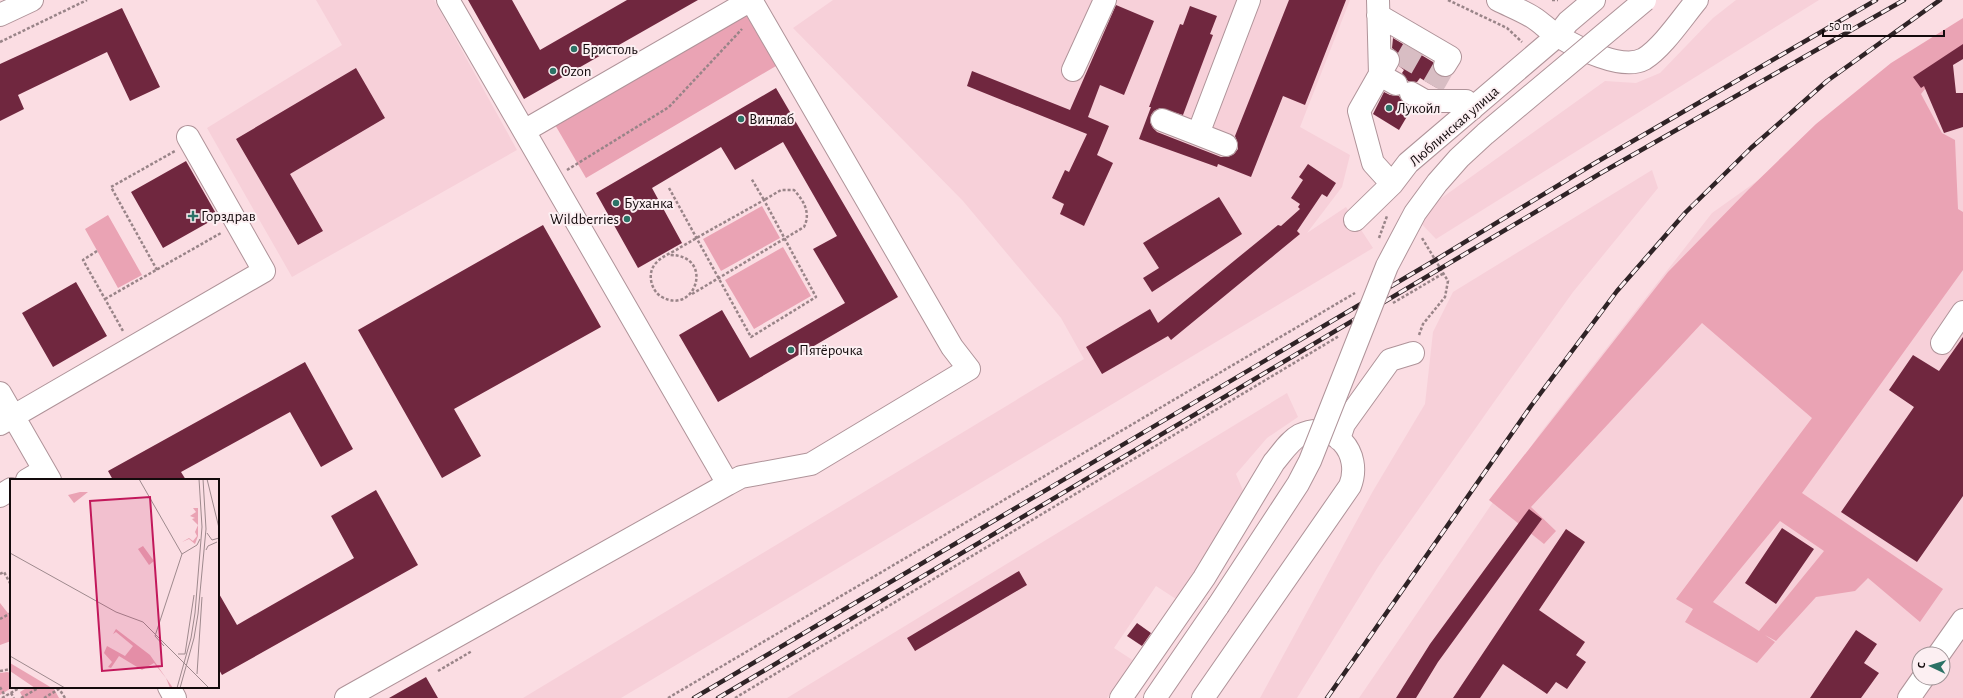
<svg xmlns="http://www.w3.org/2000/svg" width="1963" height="698" font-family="'Alegreya Sans',sans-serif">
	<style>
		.built { fill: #f7d0d9; fill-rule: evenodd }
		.green { fill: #eaa3b4; fill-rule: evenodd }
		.building { fill: #70273f }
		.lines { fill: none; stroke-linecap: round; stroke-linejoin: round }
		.minor-tunnel { stroke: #d8bdc3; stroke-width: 22; stroke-dasharray: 22 11; stroke-linecap: butt }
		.minor-casing { stroke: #af9399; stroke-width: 24 }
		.major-casing { stroke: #af9399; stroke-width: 24 }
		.path { stroke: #998488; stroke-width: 2.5; stroke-dasharray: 3 2; stroke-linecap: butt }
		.minor { stroke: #fff; stroke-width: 22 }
		.major { stroke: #fff; stroke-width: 22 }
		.rail-casing { stroke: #2f2326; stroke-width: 4.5 }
		.rail { stroke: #fceff2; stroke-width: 3; stroke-dasharray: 9; stroke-linecap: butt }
		.major-bridge-casing { stroke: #af9399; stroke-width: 24; stroke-linecap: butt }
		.major-bridge { stroke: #fff; stroke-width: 22 }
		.poi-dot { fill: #2c7266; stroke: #fceff2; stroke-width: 1.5 }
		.labels { text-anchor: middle; stroke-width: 4; stroke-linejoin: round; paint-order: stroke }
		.poi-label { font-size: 15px; fill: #130a0c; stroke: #fceff2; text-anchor: start }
		.street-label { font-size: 15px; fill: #130a0c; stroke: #fceff2 }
		.inset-road { fill: none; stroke: #9e898d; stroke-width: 1 }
		.view { fill: #c2185b; fill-opacity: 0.15; stroke: #c2185b; stroke-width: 2 }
		.inset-edge { fill: none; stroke: #130a0c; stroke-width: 2 }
	</style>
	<rect width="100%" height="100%" fill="#fbdde3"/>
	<!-- built -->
	<path class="built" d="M316 0H434L517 150 292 277 207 128 342 45Z
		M833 0H1350L1300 127 1350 155 1342 187 1307 233 1346 207 1373 248 621 698H523L1084 359 1061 318 963 201 793 28Z
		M1736 0H1819L1436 239 1415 217 1605 81 1636 83 1660 73 1713 18Z
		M1963 35V698H1359L1541 432 1712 213ZM1919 654H1943V678H1919Z
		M1652 170 1658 188 1573 292 1494 402 1378 567 1297 698H1260L1373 491 1425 404 1433 332 1453 292Z
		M1287 393 1298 417 1267 438 1236 474 1245 495 1176 599 1156 586 1114 648 1134 661 1107 698H787Z"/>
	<!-- green -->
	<path class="green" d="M744 11 776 66 586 178 554 123Z
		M1963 18V52L1945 64 1921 94 1942 133 1955 140 1958 209 1963 212V270L1802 493 1943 589 1920 622 1868 578 1855 591 1816 597 1776 641 1765 635 1775 642 1757 663 1685 622 1693 609 1676 599 1812 418 1702 323 1531 507 1556 531 1544 544 1489 500 1668 272 1749 189 1816 124 1891 63ZM1780 521 1824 551 1759 631 1713 602Z
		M762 206 780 238 721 271 703 239Z
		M108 215 142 275 118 288 85 229Z
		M783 247 811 296 754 329 725 280Z
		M0 603 11 617V641L0 645Z
		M7 672 11 673V687H13L0 695V673Z
		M28 687H53L59 698H23L20 692Z"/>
	<!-- building -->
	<path class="building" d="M468 0H512L540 50 627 0H698L524 99Z
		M1289 0H1346L1305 105 1283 96 1251 177 1218 164 1217 167 1139 139 1151 107H1149L1180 24 1183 25 1190 6 1217 16 1210 34 1213 35 1183 115 1160 108 1154 111 1151 115 1150 122 1153 128 1157 132 1221 157H1228L1234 154 1238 149V144L1235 136Z
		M1116 5 1154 21 1124 95 1100 85 1088 117 1109 126 1097 155 1113 163 1084 226 1060 214 1064 204 1052 198 1065 170 1069 172 1087 134 967 86 972 71 1070 110Z
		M122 8 160 87 130 101 107 52 18 95 24 109 0 121V64Z
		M1393 38 1433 62 1434 70 1438 75 1448 77 1441 88H1437L1420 78 1417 82 1408 81 1402 73 1404 70 1399 66 1400 60 1399 54 1392 48Z
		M1963 44V59L1953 65 1956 93H1963V127L1944 133 1924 86 1921 88 1913 77Z
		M356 68 385 118 290 174 323 231 298 245 236 139Z
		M776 88 898 297 718 402 679 335 722 310 750 358 845 303 813 249 837 236 783 142 735 170 721 147 652 188 682 243 638 268 596 193Z
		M1384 92 1390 95 1399 96 1404 104 1412 108 1399 130 1373 114Z
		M186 161 218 217 163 248 131 192Z
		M1308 164 1336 183 1327 197 1322 194 1297 231 1300 234 1171 340 1168 336 1102 374 1086 347 1150 309 1158 323 1278 225 1281 226 1300 209 1298 207 1300 204 1291 198 1303 180 1299 177Z
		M1219 197 1242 234 1152 292 1143 278 1159 268 1143 243Z
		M543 225 601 327 454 409 481 456 442 478 358 330Z
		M76 282 107 336 53 367 22 313Z
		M1963 337V496L1917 562 1841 512 1914 407 1889 390 1913 355 1939 371Z
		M305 362 353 449 321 467 290 412 181 472 186 480H113L108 471Z
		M376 490 418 565 222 675 218 668V592L237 625 354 558 331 516Z
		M1529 509 1542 519 1438 662 1416 698H1396L1430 644Z
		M1782 528 1814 549 1776 604 1745 583Z
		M1566 529 1585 542 1539 610 1585 642 1576 655 1586 662 1567 689 1556 682 1547 694 1503 664 1480 698H1453Z
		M1019 571 1027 585 915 651 907 638Z
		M1137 623 1151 633 1142 646 1127 636Z
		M1856 630 1877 644 1864 663 1879 673 1861 698H1810Z
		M426 677 438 698H389Z"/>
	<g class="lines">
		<!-- minor-tunnel -->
		<path class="minor-tunnel" d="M1402 68 1414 47
			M1433 86 1445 65"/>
		<!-- minor casing -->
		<g class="minor-casing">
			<path id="minor" d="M448 0 524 131 751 0
				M1378 0 1380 75 1396 84
				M1378 15 1450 57 1445 65
				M1388 60 1359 111 1373 163 1392 184
				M1073 70 1105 0
				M1411 93 1425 101H1466L1472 109
				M1162 120 1198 134 1249 0
				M1198 134 1226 145
				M1355 220 1392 184 1408 163 1557 36
				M1942 343 1963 312
				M0 393 50 480
				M0 424 264 271 188 137
				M1339 439 1344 424 1390 360 1413 353
				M27 480 44 470
				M728 484 741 477 811 464 969 369 952 347 751 0
				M0 496 11 489
				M1939 654 1963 620
				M169 687 175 698
				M346 698 728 484 524 131
				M1121 698 1204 578 1274 462C1282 453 1289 441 1300 435 1334 419 1363 453 1350 486L1203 698
				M1909 698 1923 678"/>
		</g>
		<!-- major casing -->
		<g class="major-casing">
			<path id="major" d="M1498 0C1510 6 1523 11 1534 18 1542 23 1549 31 1558 36 1578 48 1622 71 1644 59 1663 47 1682 18 1697 0
				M0 15 32 0
				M1557 36 1568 22 1594 0
				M1155 698 1218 606"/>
		</g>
		<!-- path -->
		<path class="path" d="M1448 0 1507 28 1522 42
			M1552 0H1558
			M0 42 87 0
			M567 170 669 107 742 29
			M669 188 751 337 816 297 764 200C736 216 708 231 681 247 674 252 664 255 658 261 652 266 650 273 651 280 652 287 656 294 662 297 696 316 715 255 670 255
			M1379 238 1387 216
			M97 251 83 260 123 331
			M157 270 111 187 175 151
			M692 294 804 227C811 213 804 201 794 190H781L764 200 751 178
			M105 299 221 233
			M1393 303 1444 273
			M1419 335 1423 324 1445 297 1448 281 1422 238
			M0 574 4 572 11 585
			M0 619 11 613
			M0 671 11 669
			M438 671 472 651
			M0 687 5 696
			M58 687 65 698
			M11 693 14 698
			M2 698 21 687
			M21 698 40 687
			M44 698 59 689
			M668 698 1355 293
			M735 698 1339 336"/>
		<!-- minor -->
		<use href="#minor" class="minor"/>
		<!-- major -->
		<use href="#major" class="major"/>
		<!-- rail casing -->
		<g class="rail-casing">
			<path id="rail" d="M694 698 1437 259 1595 163 1876 0
				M718 698 1601 173 1904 0
				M1327 698 1531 406 1617 291 1686 212 1751 148 1827 81 1940 0"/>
		</g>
		<!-- rail -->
		<use href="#rail" class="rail"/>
		<!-- major-bridge casing -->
		<g class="major-bridge-casing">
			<path id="major-bridge" d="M1218 606 1298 484 1310 461 1387 266 1415 213 1437 183 1459 158 1485 134 1645 0"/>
		</g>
		<!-- major-bridge -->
		<use href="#major-bridge" class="major-bridge"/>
	</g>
	<!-- markers -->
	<g class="poi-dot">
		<circle cx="574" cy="49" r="4"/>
		<circle cx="553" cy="71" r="4"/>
		<circle cx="1389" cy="108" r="4"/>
		<circle cx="741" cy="119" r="4"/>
		<circle cx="616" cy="203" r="4"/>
		<path d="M191 210h4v4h4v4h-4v4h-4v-4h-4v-4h4z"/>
		<circle cx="627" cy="219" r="4"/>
		<circle cx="791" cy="350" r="4"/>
	</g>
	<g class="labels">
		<!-- poi labels -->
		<g class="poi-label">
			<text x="582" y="54">Бристоль</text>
			<text x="561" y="76">Ozon</text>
			<text x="1397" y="113">Лукойл</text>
			<text x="749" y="124">Винлаб</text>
			<text x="624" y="208">Буханка</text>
			<text x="201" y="221">Горздрав</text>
			<text x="619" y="224" text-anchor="end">Wildberries</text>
			<text x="799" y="355">Пятёрочка</text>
		</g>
		<!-- street labels -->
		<g class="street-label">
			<text transform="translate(1454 126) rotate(-41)" y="5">Люблинская улица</text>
		</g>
	</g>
	<!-- overview -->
	<g transform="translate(10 479)">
		<rect width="209" height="209" fill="#fbdde3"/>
		<path d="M70 13H78L64 24 58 16ZM183 29H188V57L185 65 179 60 172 63 179 59 183 62 187 57 185 53 188 46 182 40 185 39 180 37 186 33ZM133 67 144 82 139 86 128 70ZM106 150 140 176 163 209H160L156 199 144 184 132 191 109 177 101 189 98 188 102 183 94 174 97 167 115 177 123 167 106 153 103 155ZM0 184 42 209H25L0 192Z" fill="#eaa3b4"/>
		<path class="inset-road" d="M129 0 172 75M197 0 209 49M197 54 202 61 209 59M196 71 198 67 207 63M0 74 106 133 133 143 199 209M154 167 145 157 172 75 187 66 190 60M168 175H175L184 116M0 177 55 209M187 195 192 118M167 209 181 159 185 134 192 48 189 0M170 209 184 159 188 135 196 50 193 0"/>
		<path class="view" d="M140 18 152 187 92 192 80 22Z"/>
		<rect width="209" height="209" class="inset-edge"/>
	</g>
	<!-- north arrow -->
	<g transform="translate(1931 666) rotate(274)"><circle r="19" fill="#fceff2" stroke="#9f9396"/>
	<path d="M0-3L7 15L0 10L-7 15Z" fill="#2c7266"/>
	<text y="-6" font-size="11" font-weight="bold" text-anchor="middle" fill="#130a0c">С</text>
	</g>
	<!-- scale -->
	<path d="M1823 30v6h121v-6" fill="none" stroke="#130a0c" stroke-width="2"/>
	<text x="1829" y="30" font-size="12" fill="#130a0c" stroke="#fceff2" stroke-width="3" paint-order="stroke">50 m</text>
</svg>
